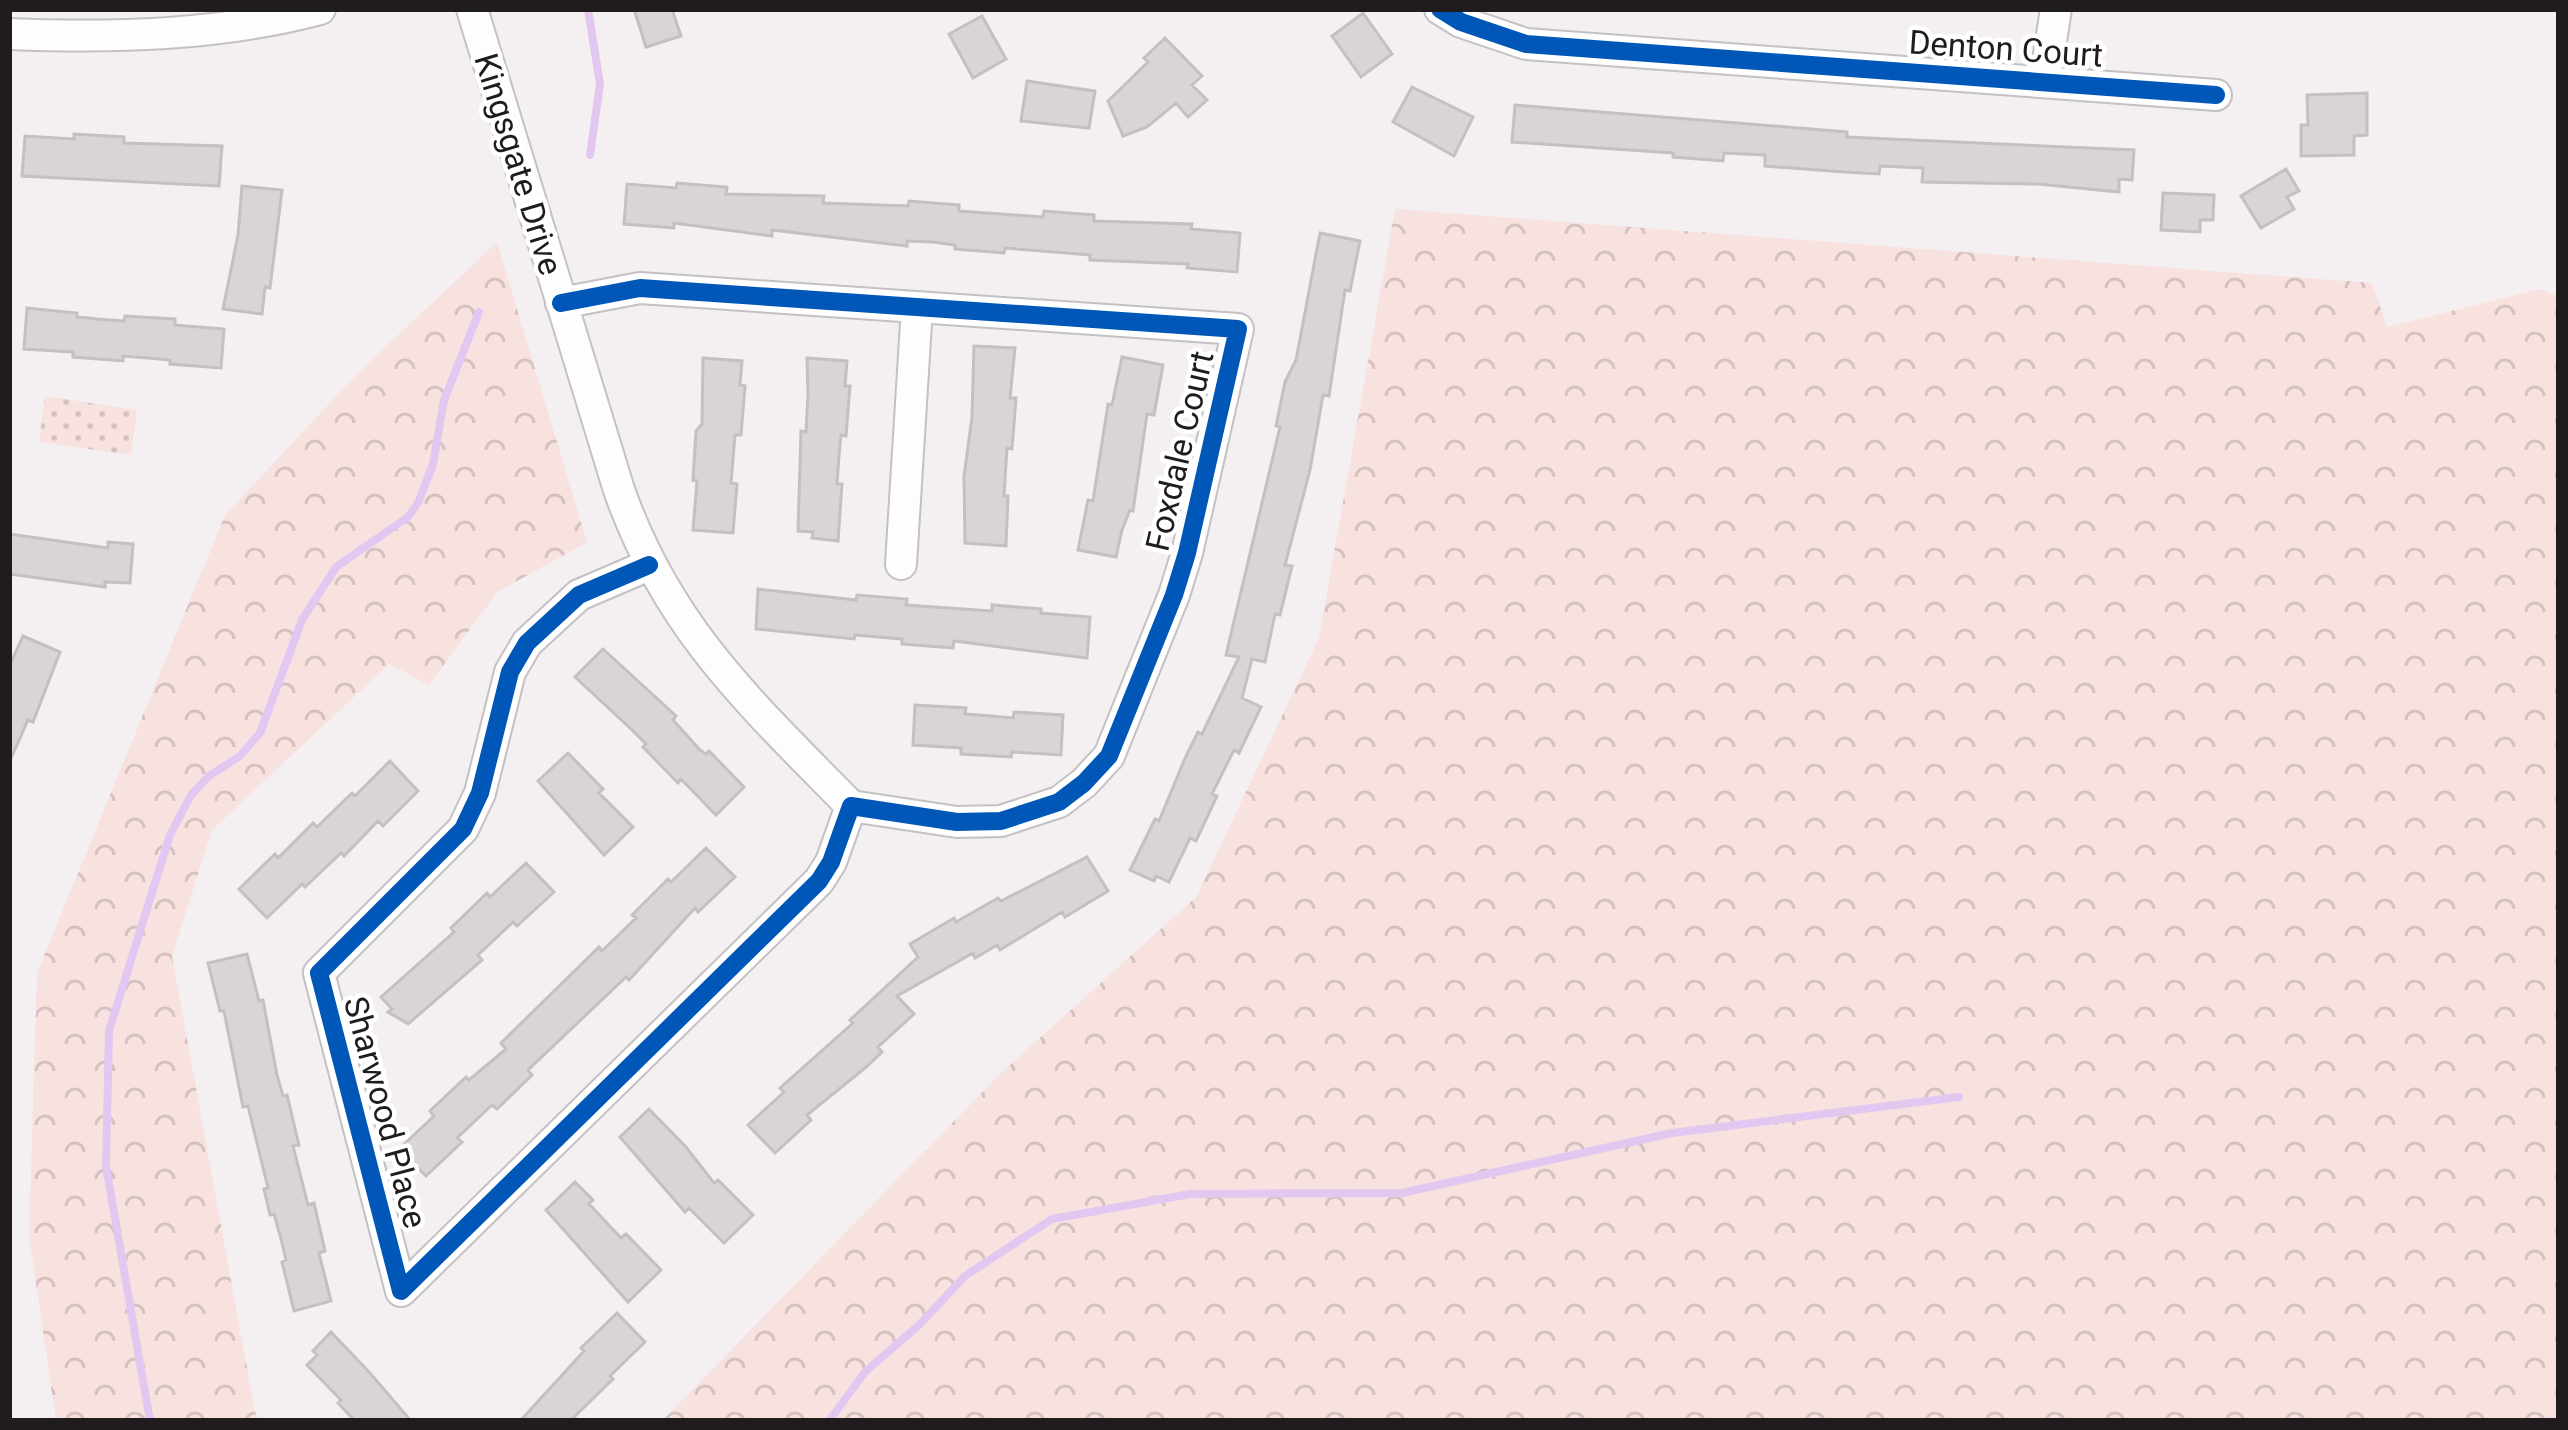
<svg xmlns="http://www.w3.org/2000/svg" width="2568" height="1430" font-family="Roboto,sans-serif">
	<style>
		.forest { fill: url(#forest-crowns) }
		.park { fill: url(#park-dots) }
		.lines { fill: none; stroke-linecap: round; stroke-linejoin: round }
		.stream { stroke: #e2c8f1; stroke-width: 8 }
		.building { fill: #d9d5d7; stroke: #c3c0c2; stroke-width: 3 }
		.minor-casing { stroke: #c5c1c3; stroke-width: 34 }
		.minor { stroke: #fdfdfd; stroke-width: 30 }
		.cycleway-casing { stroke: #fff; stroke-width: 26 }
		.cycleway { stroke: #0057b8; stroke-width: 18 }
		.labels { text-anchor: middle; stroke-width: 9; stroke-linejoin: round; paint-order: stroke }
		.street-label { font-size: 33px; fill: #201c1e; stroke: #fff }
	</style>
	<defs>
		<pattern id="forest-crowns" width="20" height="18" patternUnits="userSpaceOnUse" patternTransform="scale(3)"><rect width="20" height="18" fill="#f8e2e0"/><path d="M2 6a3 3 0 1 1 6 0M12 15a3 3 0 1 1 6 0" fill="none" stroke="#d4c1c0"/></pattern>
		<pattern id="park-dots" width="8" height="8" patternUnits="userSpaceOnUse" patternTransform="scale(3)"><rect width="8" height="8" fill="#f8e2e0"/><path d="M2 2h.1M6 6h.1" fill="none" stroke="#d4c1c0" stroke-width="1.8" stroke-linecap="round"/></pattern>
	</defs>
	<rect width="100%" height="100%" fill="#f4eff1"/>
	<!-- forest -->
	<path class="forest" d="M1395 209 2372 283 2387 327 2540 289 2559 297V1421H662L1000 1074 1196 897 1319 638Z
		M497 242 587 542 497 592 429 685 389 664 212 830 172 956 255 1412 260 1421H56L29 1235 37 973 225 515 360 371Z"/>
	<!-- park -->
	<path class="park" d="M45 396 137 410 131 455 39 442Z"/>
	<g class="lines">
		<!-- stream -->
		<path class="stream" d="M588 9 600 84 590 155
			M150 1421 106 1166 109 1031 170 835 191 795 209 776 240 756 260 733 302 620 336 567 408 517 418 503 433 464 444 400 479 312
			M829 1421 865 1372 920 1324 965 1276 1052 1219 1190 1194 1402 1193 1672 1133 1959 1097"/>
	</g>
	<!-- building -->
	<path class="building" d="M634 9H672L681 36 646 47Z
		M1363 13 1392 54 1361 77 1332 36Z
		M982 16 1006 59 973 78 949 34Z
		M1165 38 1202 76 1192 85 1207 100 1188 117 1176 103 1147 127 1123 136 1108 101 1148 62 1144 58Z
		M1027 81 1095 91 1089 128 1021 121Z
		M1412 87 1473 117 1454 156 1393 122Z
		M2367 93V135L2354 136V155L2301 156V125H2308L2307 95Z
		M1515 105 1811 129 1847 132V137L2134 150 2132 180 2119 179V192L2038 184 1922 182 1923 168 1880 166 1879 174 1844 172 1765 166V155L1724 153 1723 161 1673 157V153L1512 142Z
		M74 134 124 137V143L222 146 219 186 22 176 25 136 74 139Z
		M2286 169 2299 191 2287 197 2294 209 2261 228 2241 196Z
		M677 183 727 187 726 194 824 196 823 203 908 206 909 201 959 205V211L1043 217 1044 211 1094 215V221L1192 224 1191 229 1240 233 1237 272 1187 268 1188 264 1090 260V255L1005 248 1004 253 955 249V245L933 242 907 241V246L772 230V236L674 223V228L624 224 627 184 676 188Z
		M242 186 282 190 270 288 265 287 262 314 223 309 238 235Z
		M2163 193 2214 195 2213 220H2200V232L2161 230Z
		M1320 233 1360 241 1350 291 1345 290 1329 396 1323 395 1310 470 1285 565 1292 566 1280 615 1275 614 1265 662 1252 659 1242 698 1261 707 1239 753 1234 750 1212 794 1217 796 1196 841 1190 838 1169 882 1156 876 1154 881 1130 870 1155 819 1159 821 1186 756 1198 732 1202 734 1239 657 1226 655 1280 427 1276 426 1285 382 1296 360Z
		M27 308 77 313V317L97 319 124 321 125 316 175 319V325L224 329 221 368 170 364V360L148 358 123 356V361L73 357V352L24 349Z
		M974 346 1015 348 1010 398H1016L1012 449 1007 448 1004 496H1008L1006 546 965 543 964 476 972 417Z
		M1122 357 1163 365 1154 415 1147 414 1133 511 1130 510 1122 530 1116 557 1078 550 1088 500 1093 501 1108 404 1112 405Z
		M703 358 742 361 740 385 745 386 741 435H735L731 483 737 484 733 533 693 530 697 481 693 480 696 431 702 424Z
		M807 358 847 361 845 386H850L846 436 841 435 839 455 837 484H842L838 541 812 538 813 532 798 531 801 431 806 432 808 395Z
		M9 534 108 548V542L133 544 130 583 105 582V587L9 574Z
		M758 589 856 600 857 595 907 599 906 605 992 611V605L1041 609V613L1090 617 1087 658 954 641 953 648 902 644V639L855 635 854 639 756 629Z
		M23 636 60 652 33 722 28 720 9 763V667Z
		M603 649 676 716 673 720 700 750 706 754 709 751 744 787 716 815 681 779 678 783 643 747 646 744 631 729 575 677Z
		M915 705 966 708 965 714 991 716 1013 718 1014 712 1063 715 1061 755 1012 752 1011 757 961 754V748L913 745Z
		M568 753 603 789 599 793 633 827 604 855 538 781Z
		M390 761 418 791 383 826 378 821 344 856 341 853 305 887 302 884 267 918 239 889 275 854 278 858 313 823 317 827 352 793 355 796Z
		M706 848 735 877 698 912 695 908 629 980 626 977 528 1070 532 1075 497 1109 492 1105 457 1138 462 1142 426 1176 399 1149 434 1116 430 1111 466 1077 469 1080 506 1049 501 1043 599 947 602 951 636 918 632 915 668 879 671 882Z
		M1087 857 1108 891 1065 917 1062 912 1000 950 997 945 975 958 973 953 897 996 914 1014 878 1047 882 1052 865 1068 807 1115 811 1120 775 1153 748 1125 784 1092 780 1088 853 1023 850 1020 918 957 910 944 954 918 956 922 998 898 1001 901Z
		M526 863 554 892 517 926 513 922 478 955 482 960 408 1024 388 1012 392 1009 381 997 454 932 451 928 487 893 490 897Z
		M247 954 259 1001 263 1000 277 1075 283 1096 287 1095 299 1145 293 1146 308 1205 314 1203 325 1251 319 1253 331 1301 294 1311 282 1262 286 1260 281 1239 274 1214 270 1215 264 1189 268 1188 248 1106 243 1107 224 1011H220L208 963Z
		M649 1109 686 1147 714 1183 718 1180 753 1215 724 1243 689 1208 685 1212 620 1137Z
		M575 1182 593 1200 589 1204 621 1238 626 1234 661 1270 628 1302 546 1210Z
		M617 1313 645 1342 610 1376 613 1379 570 1421H520L584 1351 581 1348Z
		M331 1332 370 1373 411 1421H355L338 1403 341 1400 307 1365 317 1355 313 1351Z"/>
	<g class="lines">
		<!-- minor casing -->
		<g class="minor-casing">
			<path id="minor" d="M472 9 619 490C668 629 751 704 851 806
				M1440 9 1461 22 1526 44 2216 95
				M9 34C114 38 218 36 320 9
				M2045 80 2056 9
				M561 303 640 288 1238 329 1187 553 1174 595 1109 756 1084 783 1059 802 1001 821 957 822 851 806
				M901 564 917 307
				M649 565 579 595 527 643 510 672 480 793 463 829 319 973 401 1291 819 881 831 862 851 806"/>
		</g>
		<!-- minor -->
		<use href="#minor" class="minor"/>
		<!-- cycleway casing -->
		<g class="cycleway-casing">
			<path id="cycleway" d="M1440 9 1461 22 1526 44 2216 95
				M561 303 640 288 1238 329 1187 553 1174 595 1109 756 1084 783 1059 802 1001 821 957 822 851 806 831 862 819 881 401 1291 319 973 463 829 480 793 510 672 527 643 579 595 649 565"/>
		</g>
		<!-- cycleway -->
		<use href="#cycleway" class="cycleway"/>
	</g>
	<g class="labels">
		<!-- street labels -->
		<g class="street-label">
			<text transform="translate(2006 48) rotate(4)" y="12">Denton Court</text>
			<text transform="translate(519 164) rotate(73)" y="12">Kingsgate Drive</text>
			<text transform="translate(1179 451) rotate(-77)" y="12">Foxdale Court</text>
			<text transform="translate(386 1112) rotate(75)" y="12">Sharwood Place</text>
		</g>
	</g>
	<!-- border -->
	<rect width="2568" height="1430" fill="none" stroke="#201c1e" stroke-width="24"/>
</svg>
